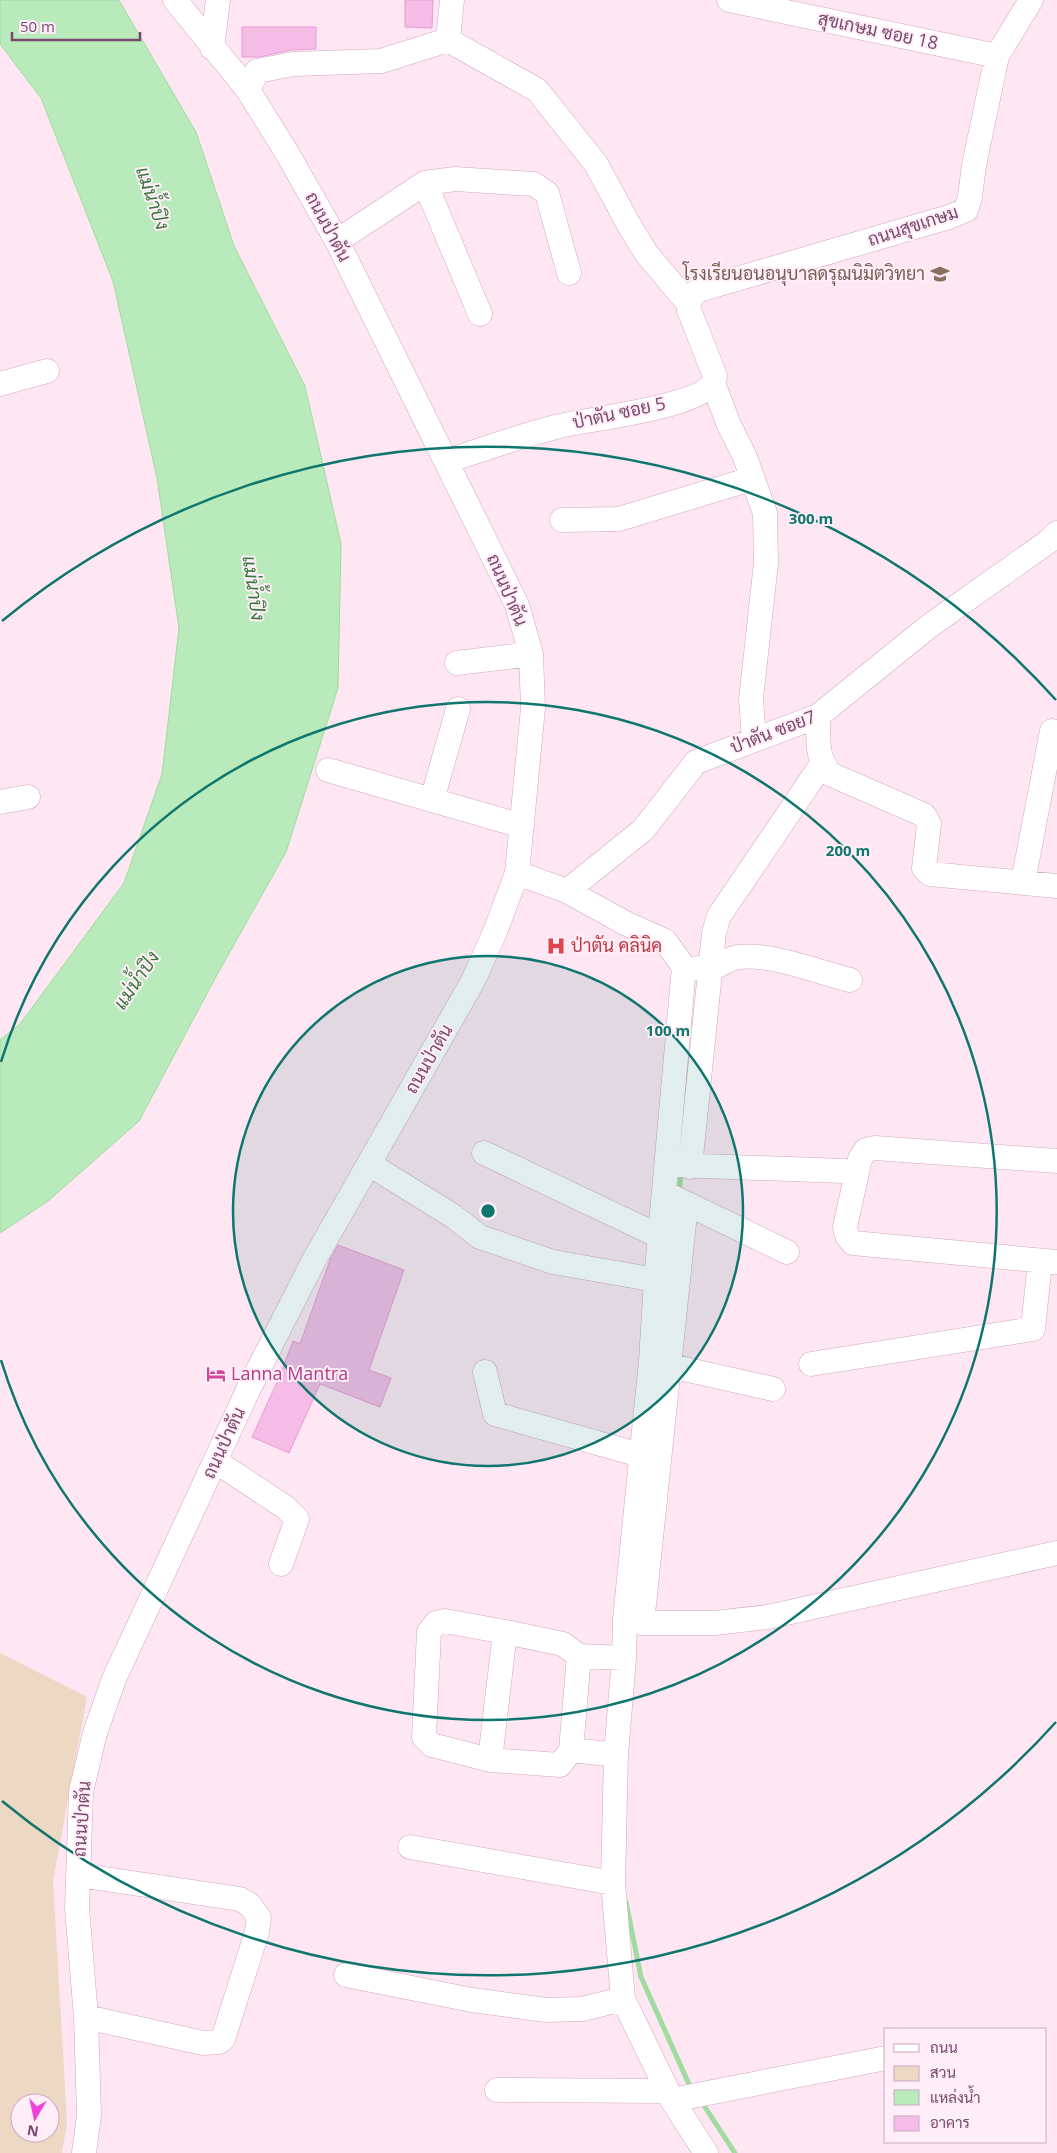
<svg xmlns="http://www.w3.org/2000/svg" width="1057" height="2153" font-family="'Open Sans',Sarabun,sans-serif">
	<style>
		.green { fill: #edd8c3; fill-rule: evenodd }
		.water { fill: #b9eabb; stroke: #9edca1 }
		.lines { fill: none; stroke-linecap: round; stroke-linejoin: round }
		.stream { stroke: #9edca1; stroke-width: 5 }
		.building { fill: #f5bce5; stroke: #e99bd4 }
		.minor-casing { stroke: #cfa8c2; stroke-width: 25 }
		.minor { stroke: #fff; stroke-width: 24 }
		.ring { fill: none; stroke: #0f766e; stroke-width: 2.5 }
		.labels { text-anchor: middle; stroke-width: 4; stroke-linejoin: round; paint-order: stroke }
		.street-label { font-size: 18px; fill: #7a486e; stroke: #ffeef7 }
		.education-label { font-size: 18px; fill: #785e54; stroke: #ffeef7; text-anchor: end }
		.health-label { font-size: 18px; fill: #be3a42; stroke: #ffeef7; text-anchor: start }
		.hotel-label { font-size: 18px; fill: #b23c85; stroke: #ffeef7; text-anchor: start }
		.water-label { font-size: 19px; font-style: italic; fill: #38793c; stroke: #ffeef7 }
		.centre { fill: #0f766e; stroke: #ffeef7; stroke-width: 2.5 }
		.ring-label { font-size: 15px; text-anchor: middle; font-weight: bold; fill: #0f766e; stroke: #ffeef7; stroke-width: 4; stroke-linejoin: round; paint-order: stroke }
	</style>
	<rect width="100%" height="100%" fill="#fee6f2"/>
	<!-- green -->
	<path class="green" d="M0 1653 87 1697 53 1881 67 2122 62 2153H0ZM20 2103H50V2133H20Z"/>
	<!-- water -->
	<path class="water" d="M0 0H118L120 2 196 132 234 246 305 386 341 544 338 688 286 852 218 973 139 1121 48 1201 0 1233V1040L20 1024 124 883 162 774 179 628 157 478 113 281 41 98 0 44Z"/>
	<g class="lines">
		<!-- stream -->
		<path class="stream" d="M679 1194 681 1172
			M626 1902 641 1977 688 2082 693 2090
			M701 2101 735 2153"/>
	</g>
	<!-- building -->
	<path class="building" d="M405 0H433L432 28 405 27Z
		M242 27H316V49L291 50 259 57H242Z
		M338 1245 404 1270 369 1370 391 1378 380 1407 320 1384 289 1453 252 1437 278 1380 293 1341 300 1344 330 1260Z"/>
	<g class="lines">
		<!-- minor casing -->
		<g class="minor-casing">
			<path id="minor" d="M729 0 997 56
				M448 40 537 90 596 164 629 225 646 253 688 303
				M212 48 218 0
				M248 90 257 71 293 64 381 61 448 40 452 0
				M425 183 455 179 534 184 547 193 569 273
				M337 241 425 183 480 314
				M713 383 729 425 745 457 765 513 766 563 751 699 754 740
				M0 384 47 371
				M447 461C485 449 522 435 560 426 586 419 713 407 715 376L689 310C688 300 691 295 699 290L949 217 966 210 970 197 974 165 997 56 1031 0
				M562 520 619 519 751 479
				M457 663 531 654
				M818 716C819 738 815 756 830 774L924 815 929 824 924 868 930 874 1057 886
				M328 770 522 826
				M432 800 458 709
				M0 802 28 797
				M517 873 567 891 643 830 696 762 818 716 928 627 1049 541 1057 533
				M1023 882 1052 731
				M567 891 625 923 665 941 684 967 656 1280 651 1361 625 1619 624 1658 616 1755 613 1883 623 1999 672 2100 706 2153
				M698 968C719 971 723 959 739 957 770 953 818 972 850 980
				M484 1153 661 1237
				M1057 1161 875 1148 866 1150 860 1159 845 1227 847 1236 853 1243 1057 1262
				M369 1164 453 1216 480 1237 553 1262 656 1280 671 1286
				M676 1165 844 1171
				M690 1167 714 933 719 916 822 764
				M673 1197 787 1252
				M653 1362 773 1389
				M811 1364 1033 1329 1040 1261
				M485 1372 495 1414 640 1455 655 1457
				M215 1461 285 1507 297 1519 281 1564
				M625 1619 642 1623H715L768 1617 1057 1553
				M642 1623 686 1204
				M571 1750 579 1656
				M608 1754 571 1750 560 1765 490 1760 505 1632 563 1644 579 1656 624 1658
				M490 1760 432 1745 424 1737 429 1632 436 1623 445 1621 505 1632
				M410 1847 613 1883
				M78 1875 240 1899 250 1905 259 1918 257 1932 223 2039 219 2042 203 2043 86 2017
				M346 1975 472 2000 546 2010 582 2009 623 1999
				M497 2090 667 2091
				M672 2100 886 2058
				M84 2153 89 2115 86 2017 77 1908 81 1792 95 1733 114 1679 249 1388 314 1260 473 981 495 932 517 873 533 708 531 654 517 605 337 241 287 153 248 90 175 0"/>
		</g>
		<!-- minor -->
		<use href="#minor" class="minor"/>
	</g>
	<!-- distance rings -->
	<circle cx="488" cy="1211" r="255" fill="#0f766e" fill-opacity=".12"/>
	<g class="ring">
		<circle cx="488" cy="1211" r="255"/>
		<path d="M1 1062A509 509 0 1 1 1 1360"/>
		<path d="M1056 1722A764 764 0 0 1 2 1801M2 621A764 764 0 0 1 1056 700"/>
	</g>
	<!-- icons -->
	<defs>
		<g id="school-bare" transform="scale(1.5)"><path d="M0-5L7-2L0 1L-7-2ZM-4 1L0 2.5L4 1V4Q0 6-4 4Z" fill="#8d6e63" stroke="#ffeef7" stroke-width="2.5" paint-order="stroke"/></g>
		<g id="hospital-bare" transform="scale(1.5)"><path d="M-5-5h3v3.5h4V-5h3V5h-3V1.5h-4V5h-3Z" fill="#e0444e" stroke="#ffeef7" stroke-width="2.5" paint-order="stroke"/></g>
		<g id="hotel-bare" transform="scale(1.5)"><path d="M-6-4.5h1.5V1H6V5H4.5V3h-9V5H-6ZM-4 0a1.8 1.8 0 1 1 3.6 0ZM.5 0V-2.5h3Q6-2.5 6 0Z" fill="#d1479c" stroke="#ffeef7" stroke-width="2.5" paint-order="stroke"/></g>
	</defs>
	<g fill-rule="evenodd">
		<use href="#school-bare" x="940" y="274"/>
		<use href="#hospital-bare" x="556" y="946"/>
		<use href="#hotel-bare" x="216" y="1374"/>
	</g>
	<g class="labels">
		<!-- street labels -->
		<g class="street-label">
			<text transform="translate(878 31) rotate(12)" y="6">สุขเกษม ซอย 18</text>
			<text transform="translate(913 226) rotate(-18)" y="6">ถนนสุขเกษม</text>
			<text transform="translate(328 227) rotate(62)" y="6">ถนนป่าตัน</text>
			<text transform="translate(619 413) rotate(-12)" y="6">ป่าตัน ซอย 5</text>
			<text transform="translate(507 590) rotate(67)" y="6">ถนนป่าตัน</text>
			<text transform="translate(773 732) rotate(-21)" y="6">ป่าตัน ซอย7</text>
			<text transform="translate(429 1059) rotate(-60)" y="6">ถนนป่าตัน</text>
			<text transform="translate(224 1443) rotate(-65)" y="6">ถนนป่าตัน</text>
			<text transform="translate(82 1819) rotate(-86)" y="6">ถนนป่าตัน</text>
		</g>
		<!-- education labels -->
		<g class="education-label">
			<text x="925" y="280">โรงเรียนอนอนุบาลดรุฌนิมิตวิทยา</text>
		</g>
		<!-- health labels -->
		<g class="health-label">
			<text x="571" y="952">ป่าตัน คลินิค</text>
		</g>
		<!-- hotel labels -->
		<g class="hotel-label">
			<text x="231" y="1380">Lanna Mantra</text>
		</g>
		<!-- water labels -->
		<g class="water-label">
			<text transform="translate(153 198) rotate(71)" y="7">แม่น้ำปิง</text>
			<text transform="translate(254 588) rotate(82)" y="7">แม่น้ำปิง</text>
			<text transform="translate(136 980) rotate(-56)" y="7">แม่น้ำปิง</text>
		</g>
	</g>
	<circle cx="488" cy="1211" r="8" class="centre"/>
	<g class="ring-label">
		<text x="811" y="524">300 m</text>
		<text x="848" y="856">200 m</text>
		<text x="668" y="1036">100 m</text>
	</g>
	<!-- legend -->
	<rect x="884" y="2028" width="162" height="115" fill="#ffeef7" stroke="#caacc0"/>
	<rect x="894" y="2044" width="25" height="8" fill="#ffffff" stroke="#caacc0"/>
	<text x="930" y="2053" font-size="15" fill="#7a486e">ถนน</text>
	<rect x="894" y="2066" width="25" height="15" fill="#edd8c3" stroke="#caacc0"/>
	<text x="930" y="2078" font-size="15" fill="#7a486e">สวน</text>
	<rect x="894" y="2090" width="25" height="15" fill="#b9eabb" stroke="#caacc0"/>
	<text x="930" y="2103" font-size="15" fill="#7a486e">แหล่งน้ำ</text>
	<rect x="894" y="2116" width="25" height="15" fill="#f5bce5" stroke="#caacc0"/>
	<text x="930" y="2128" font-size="15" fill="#7a486e">อาคาร</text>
	<!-- north arrow -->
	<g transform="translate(35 2118) rotate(189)"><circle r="24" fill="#ffeef7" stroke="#caacc0"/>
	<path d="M0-4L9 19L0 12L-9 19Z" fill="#f043dc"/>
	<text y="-8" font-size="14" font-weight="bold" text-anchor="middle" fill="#7a486e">N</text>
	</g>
	<!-- scale -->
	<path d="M12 32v8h128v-8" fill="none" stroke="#7a486e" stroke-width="2.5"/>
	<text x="20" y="32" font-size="15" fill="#7a486e" stroke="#ffeef7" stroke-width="4" paint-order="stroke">50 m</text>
</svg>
